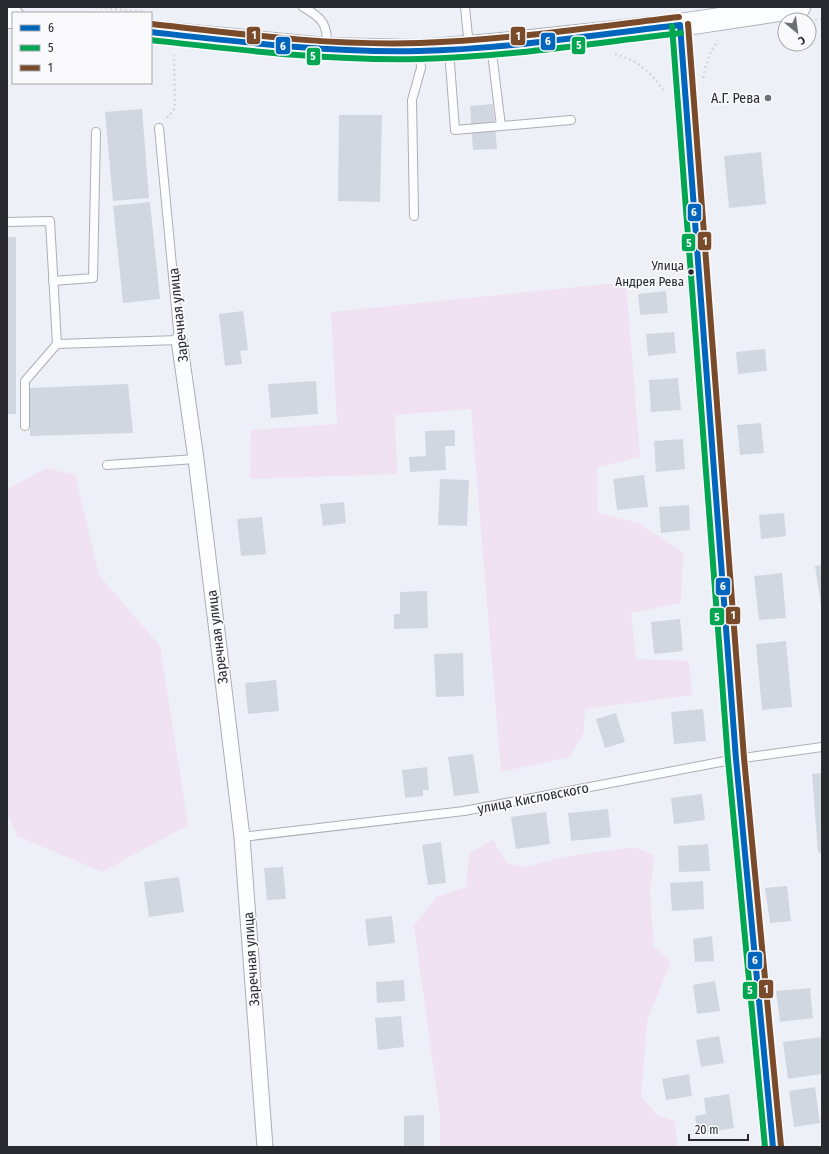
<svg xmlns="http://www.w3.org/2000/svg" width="829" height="1154" font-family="'Fira Sans Condensed',sans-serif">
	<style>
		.green { fill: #f0e1f3 }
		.building { fill: #d1d7e1 }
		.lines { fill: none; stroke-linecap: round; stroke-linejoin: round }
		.lane-casing { stroke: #adaeb4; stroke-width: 10 }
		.street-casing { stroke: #adaeb4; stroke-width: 17 }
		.primary-casing { stroke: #adaeb4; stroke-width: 24 }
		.path { stroke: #d6d6d9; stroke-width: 2.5; stroke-dasharray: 2 3; stroke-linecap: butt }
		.lane { stroke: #fcfdfe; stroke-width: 8 }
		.street { stroke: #fcfdfe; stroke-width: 15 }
		.primary { stroke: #fcfdfe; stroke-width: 22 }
		.bus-1-casing { stroke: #fafafd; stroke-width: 9 }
		.bus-2-casing { stroke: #fafafd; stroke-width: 9 }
		.bus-3-casing { stroke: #fafafd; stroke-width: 9 }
		.bus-1 { stroke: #0065bd; stroke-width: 6 }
		.bus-2 { stroke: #00a651; stroke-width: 6 }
		.bus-3 { stroke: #7a4b2a; stroke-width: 6 }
		.poi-dot { fill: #6e6f75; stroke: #fafafd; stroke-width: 1.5 }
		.bus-dot { fill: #292a2f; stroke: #fafafd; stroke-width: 1.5 }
		.labels { text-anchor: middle; stroke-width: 3.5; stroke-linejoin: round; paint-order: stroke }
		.bus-label { font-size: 13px; fill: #292a2f; stroke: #fafafd; text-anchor: end }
		.poi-label { font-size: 14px; fill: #292a2f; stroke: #fafafd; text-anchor: end }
		.street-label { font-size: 14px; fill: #292a2f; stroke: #fafafd }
		.line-badge { stroke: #fafafd; stroke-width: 1.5 }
		.badge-label { font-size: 11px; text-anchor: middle; font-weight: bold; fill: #fff }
	</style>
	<rect width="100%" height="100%" fill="#eef0f8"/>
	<!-- green -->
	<path class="green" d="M626 282 640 457 597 468 598 513 638 523 683 552 681 603 631 613 636 659 689 661 692 695 585 709 584 732 570 757 501 772 471 409 395 415 397 474 250 479 251 430 337 424 331 312Z
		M47 468 75 475 99 575 160 646 188 825 102 872 17 836 7 813V489Z
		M493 840 507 863 526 867 563 857 634 847 654 855 650 891 654 947 671 962 647 1021 641 1096 657 1115 675 1121 677 1147H440V1115L414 926 436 897 466 887 469 854Z"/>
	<!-- building -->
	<path class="building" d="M493 104 497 149 473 150 470 106Z
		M142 109 149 198 113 201 105 112Z
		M339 115H382L380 202 338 201Z
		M761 152 766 204 729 208 724 156Z
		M150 202 160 299 123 303 113 206Z
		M7 237H16V414H7Z
		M666 291 668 313 640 315 638 294Z
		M243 311 248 350 240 351 242 364 225 366 219 314Z
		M674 332 676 353 648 356 646 334Z
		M765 349 767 371 738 374 736 352Z
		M678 378 681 410 651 412 649 380Z
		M316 381 318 414 271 418 268 384Z
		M128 384 133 433 30 436 29 388Z
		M761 423 764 453 740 455 737 425Z
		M455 430V446H445L446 470 410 472 409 457 426 456 425 431Z
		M683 439 685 469 656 472 654 441Z
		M644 475 648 507 617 510 613 479Z
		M440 479 469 480 467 526 438 525Z
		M344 502 346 523 323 526 320 504Z
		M689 505 690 530 661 533 659 507Z
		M784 513 786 536 761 539 759 515Z
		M262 517 266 554 241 556 237 519Z
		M822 565V604L821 605 815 566Z
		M782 573 786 618 759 620 754 576Z
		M427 591 428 628 394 629V614H400V592Z
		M680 619 683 651 654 654 651 622Z
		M786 641 792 707 762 710 756 644Z
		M463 653 464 696 436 697 434 654Z
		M276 680 279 711 248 714 245 683Z
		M703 709 706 741 674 744 671 712Z
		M616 713 625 742 605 748 596 719Z
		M473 754 479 793 454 796 448 757Z
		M427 767 429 790H423V796L405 798 402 770Z
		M822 773V852L818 853 812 774Z
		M702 794 705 820 674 824 671 798Z
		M608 809 611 837 571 841 568 813Z
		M546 812 550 844 516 849 511 817Z
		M441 842 446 883 428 885 422 845Z
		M708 844 710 871 679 872 678 846Z
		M283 867 286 899 267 900 264 868Z
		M179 877 184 912 149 917 144 882Z
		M703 881 704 909 672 911 670 883Z
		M787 886 791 921 770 923 765 888Z
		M392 916 395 943 368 946 365 919Z
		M712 936 714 961 695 962 693 939Z
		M404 980 405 1001 377 1003 376 982Z
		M715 981 720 1011 697 1014 693 985Z
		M810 988 813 1018 780 1022 776 991Z
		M401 1016 404 1047 378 1050 375 1018Z
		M719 1036 724 1063 701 1067 696 1040Z
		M822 1037V1074L788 1079 783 1042Z
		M689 1074 692 1096 666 1100 662 1079Z
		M815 1087 820 1123 794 1127 789 1091Z
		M729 1094 734 1128 698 1134 695 1116 706 1114 704 1098Z
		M424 1115V1147H404V1116Z"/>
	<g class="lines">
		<!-- lane casing -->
		<g class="lane-casing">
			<path id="lane" d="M303 7C323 18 328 25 327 48
				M465 7 469 47
				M491 45 501 126
				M449 50 455 130 571 120
				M414 216 412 100 421 68 420 52
				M7 222 50 221 57 344 179 340 159 128
				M53 281 93 278 96 132
				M25 426V381L57 344
				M107 465 196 459
				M242 837 464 811 736 759 822 747"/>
		</g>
		<!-- street casing -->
		<g class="street-casing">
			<path id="street" d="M680 25 736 759 773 1147
				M179 340 196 459 242 837 265 1147"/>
		</g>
		<!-- primary casing -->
		<g class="primary-casing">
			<path id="primary" d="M7 17H13
				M151 32 327 49 420 51 491 45 680 25 799 7"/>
		</g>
		<!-- path -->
		<path class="path" d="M95 7 144 12
			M815 20 822 19
			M615 54C638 60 651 73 664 91
			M703 78C706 64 709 52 718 41
			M167 118 175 108 174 55"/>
		<!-- lane -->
		<use href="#lane" class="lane"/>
		<!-- street -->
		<use href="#street" class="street"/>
		<!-- primary -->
		<use href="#primary" class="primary"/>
		<!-- bus-1 casing -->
		<g class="bus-1-casing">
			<path id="bus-1" d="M680 25 736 759 773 1147
				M151 32C240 42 329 53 419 51 506 49 593 35 680 25"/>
		</g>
		<!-- bus-2 casing -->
		<g class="bus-2-casing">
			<path id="bus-2" d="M672 26 728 760 765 1147
				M151 40C240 50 329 61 419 59 507 57 594 43 681 33"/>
		</g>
		<!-- bus-3 casing -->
		<g class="bus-3-casing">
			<path id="bus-3" d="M152 24C241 34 331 46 420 43 507 40 593 27 679 17
				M688 24 744 758 781 1146"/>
		</g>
		<!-- bus-1 -->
		<use href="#bus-1" class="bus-1"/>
		<!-- bus-2 -->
		<use href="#bus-2" class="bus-2"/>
		<!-- bus-3 -->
		<use href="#bus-3" class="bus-3"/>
	</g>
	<!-- markers -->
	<circle class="poi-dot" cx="768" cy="98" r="4"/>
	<circle class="bus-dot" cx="691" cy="272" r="3.5"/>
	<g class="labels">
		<!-- bus labels -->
		<g class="bus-label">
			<text x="684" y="270">Улица<tspan x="684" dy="16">Андрея Рева</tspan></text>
		</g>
		<!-- poi labels -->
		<g class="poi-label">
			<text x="760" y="103">А.Г. Рева</text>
		</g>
		<!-- street labels -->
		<g class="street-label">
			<text transform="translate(178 315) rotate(-96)" y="5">Заречная улица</text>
			<text transform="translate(217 637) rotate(-97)" y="5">Заречная улица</text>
			<text transform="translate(533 798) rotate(-11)" y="5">улица Кисловского</text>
			<text transform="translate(251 959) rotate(-94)" y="5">Заречная улица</text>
		</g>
	</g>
	<g class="line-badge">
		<rect x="246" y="26" width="15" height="19" rx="4" fill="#7a4b2a"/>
		<rect x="510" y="26" width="16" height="20" rx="4" fill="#7a4b2a"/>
		<rect x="540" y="32" width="16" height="19" rx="4" fill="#0065bd"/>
		<rect x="571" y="36" width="15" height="19" rx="4" fill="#00a651"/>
		<rect x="275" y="36" width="16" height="19" rx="4" fill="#0065bd"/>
		<rect x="306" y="47" width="15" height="19" rx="4" fill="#00a651"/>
		<rect x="687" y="203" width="15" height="19" rx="4" fill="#0065bd"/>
		<rect x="697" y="231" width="15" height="20" rx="4" fill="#7a4b2a"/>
		<rect x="681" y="233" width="15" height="19" rx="4" fill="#00a651"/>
		<rect x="715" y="577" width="16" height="19" rx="4" fill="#0065bd"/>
		<rect x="725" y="606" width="16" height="19" rx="4" fill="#7a4b2a"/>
		<rect x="709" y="607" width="16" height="19" rx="4" fill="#00a651"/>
		<rect x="747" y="951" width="16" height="19" rx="4" fill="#0065bd"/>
		<rect x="758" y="979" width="16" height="20" rx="4" fill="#7a4b2a"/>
		<rect x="742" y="981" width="16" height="19" rx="4" fill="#00a651"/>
	</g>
	<g class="badge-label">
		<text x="254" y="39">1</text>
		<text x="518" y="40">1</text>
		<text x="548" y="45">6</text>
		<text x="579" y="49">5</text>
		<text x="283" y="50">6</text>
		<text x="313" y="60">5</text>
		<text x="694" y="216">6</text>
		<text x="705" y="245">1</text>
		<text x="689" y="247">5</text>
		<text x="723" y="590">6</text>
		<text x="733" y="619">1</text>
		<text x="717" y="621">5</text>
		<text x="755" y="964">6</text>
		<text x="766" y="993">1</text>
		<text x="750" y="994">5</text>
	</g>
	<!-- border -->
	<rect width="829" height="1154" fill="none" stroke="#292a2f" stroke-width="16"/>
	<!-- legend -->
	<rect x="12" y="12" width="140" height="72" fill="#fafafd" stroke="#a6a7ab"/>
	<rect x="20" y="25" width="20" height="6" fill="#0065bd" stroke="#a6a7ab"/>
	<text x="48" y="32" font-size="12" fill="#292a2f">6</text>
	<rect x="20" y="45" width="20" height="6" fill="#00a651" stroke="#a6a7ab"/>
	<text x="48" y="52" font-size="12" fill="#292a2f">5</text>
	<rect x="20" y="65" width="20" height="6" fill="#7a4b2a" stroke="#a6a7ab"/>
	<text x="48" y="72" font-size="12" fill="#292a2f">1</text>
	<!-- north arrow -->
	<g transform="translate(797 32) rotate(151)"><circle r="19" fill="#fafafd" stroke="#a6a7ab"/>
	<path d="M0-3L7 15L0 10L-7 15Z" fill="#6e6f75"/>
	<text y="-6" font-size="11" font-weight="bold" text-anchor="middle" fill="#292a2f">С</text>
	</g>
	<!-- scale -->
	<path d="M689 1134v6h59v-6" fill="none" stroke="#292a2f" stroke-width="2"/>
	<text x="695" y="1134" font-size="12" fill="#292a2f" stroke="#fafafd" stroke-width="3" paint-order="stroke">20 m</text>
</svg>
